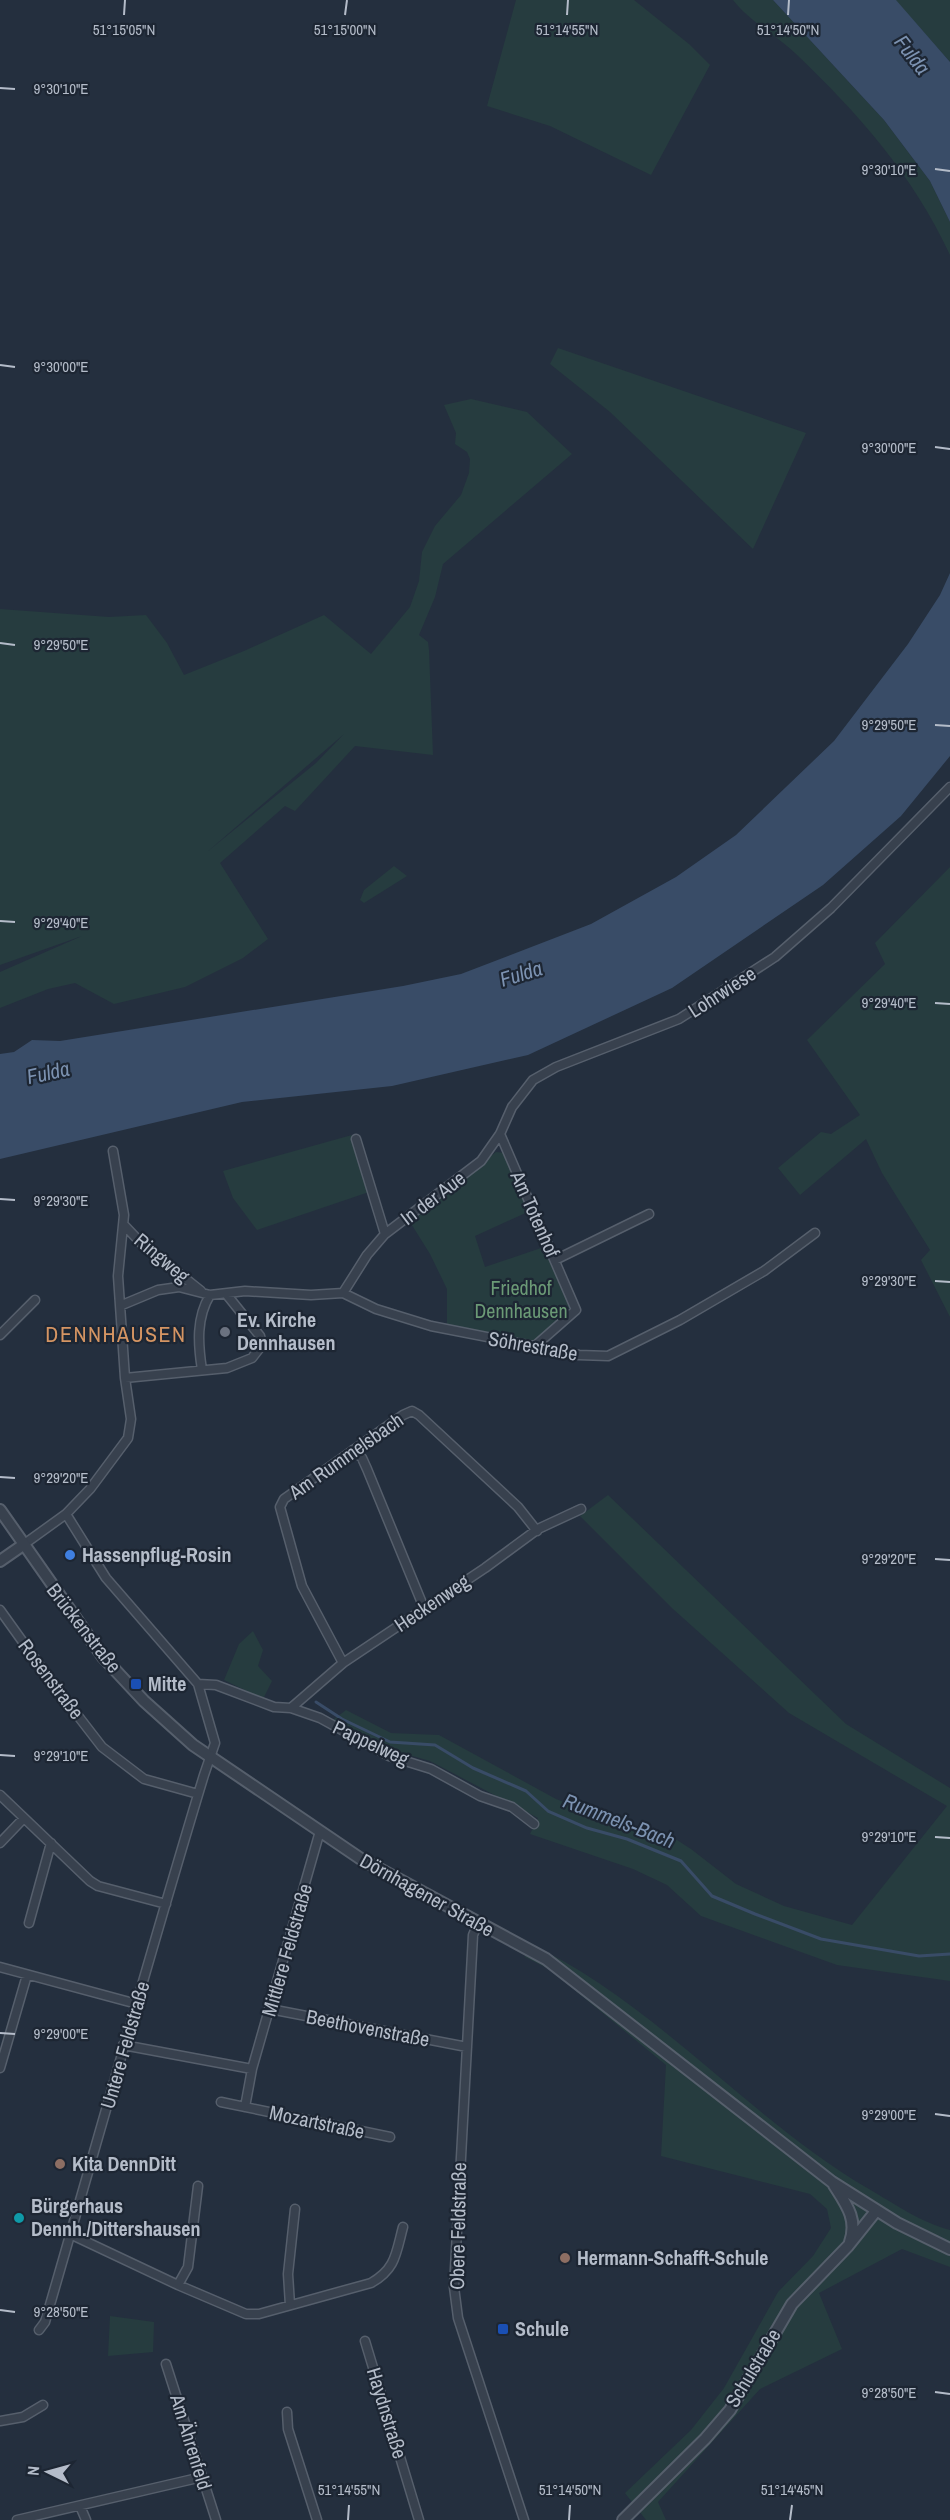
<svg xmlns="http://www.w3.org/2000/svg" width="950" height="2520" font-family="'Archivo Narrow',sans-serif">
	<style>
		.green { fill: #263c3f; fill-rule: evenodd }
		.water { fill: #394c67 }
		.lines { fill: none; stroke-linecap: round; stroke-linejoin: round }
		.stream { stroke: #394c67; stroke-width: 3 }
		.minor-casing { stroke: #565f6c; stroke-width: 11 }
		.tertiary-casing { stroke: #565f6c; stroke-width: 14 }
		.minor { stroke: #38414e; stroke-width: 8 }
		.tertiary { stroke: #38414e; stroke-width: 10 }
		.ticks { fill: none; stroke: #b4bcc9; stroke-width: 2 }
		.worship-dot { fill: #6b7280; stroke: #1d2633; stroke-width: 2 }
		.shop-dot { fill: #3f7fe0; stroke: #1d2633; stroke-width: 2 }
		.transit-dot { fill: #1a4fb4; stroke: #1d2633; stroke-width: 2 }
		.education-dot { fill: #8d6e63; stroke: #1d2633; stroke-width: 2 }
		.culture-dot { fill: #0f9aa8; stroke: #1d2633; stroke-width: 2 }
		.labels { text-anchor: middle; stroke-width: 4.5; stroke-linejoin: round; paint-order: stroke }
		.street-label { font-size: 20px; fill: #b4bcc9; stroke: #1d2633 }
		.park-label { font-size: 20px; fill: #6b9a76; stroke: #1d2633 }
		.poi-label { font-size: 20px; font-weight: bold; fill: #b4bcc9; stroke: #1d2633; text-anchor: start }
		.water-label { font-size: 21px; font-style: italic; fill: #7c92b1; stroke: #1d2633 }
		.quarter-label { font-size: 22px; letter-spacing: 1.5px; fill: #d59563; stroke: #1d2633 }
		.ticks-label { font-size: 15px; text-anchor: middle; fill: #b4bcc9; stroke: #1d2633; stroke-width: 4.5; stroke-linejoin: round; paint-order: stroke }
	</style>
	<rect width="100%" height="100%" fill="#242f3e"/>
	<!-- green -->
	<path class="green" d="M516 0H634L689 44 710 65 651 175 550 126 487 106Z
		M733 0H773L884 120 930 181 950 222V255C913 175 858 113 795 53 776 35 749 21 733 0Z
		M895 0H950V62Z
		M558 348 806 433 753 549 610 412 550 364Z
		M471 399 527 412 572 454 443 564 435 597 419 635 428 642 429 650 433 755 355 746 295 811 285 806 220 863 268 939 243 958 185 987 114 1004 75 983 48 989 0 1008V972L82 936 0 965V609L109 617 146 615 167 643 184 675 244 651 324 615 371 654 410 607 419 581 422 552 435 526 461 495 469 473 470 459 467 452 455 444 456 433 444 405ZM344 734 316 763 207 852Z
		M394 866 407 876 364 903 360 900 364 890Z
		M950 867V1317L921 1260 930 1250 882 1173 866 1139 800 1195 778 1168 821 1132 831 1134 860 1115 807 1040 885 964 875 943Z
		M352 1135 369 1192 257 1230 233 1198 223 1171Z
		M496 1152 505 1153 530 1211 475 1236 485 1267 544 1247 571 1312 535 1344 447 1327V1289L430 1254 410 1222Z
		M608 1495 846 1724 950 1788V1981L837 1965 701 1916 667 1885 633 1869 530 1834 538 1818 430 1761 391 1750 333 1720 346 1710 391 1733 439 1735 556 1799 651 1835 666 1833 691 1849 736 1884 784 1906 852 1925 947 1806 789 1713 673 1609 580 1516Z
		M253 1631 263 1650 258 1666 272 1681 263 1699 224 1680 239 1644Z
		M526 1942C655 2001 747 2118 869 2189 893 2203 922 2223 950 2230V2267L902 2249 819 2293 842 2349 760 2389 658 2502 666 2520H646L625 2493 691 2430 724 2388 778 2292 813 2256 831 2228 827 2209 810 2194 661 2156 666 2065 549 1969 525 1957Z
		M110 2316 154 2322 153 2352 108 2356Z"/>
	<!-- water -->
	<path class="water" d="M773 0H896L950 62V222L930 181 884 120Z
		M950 573V756L901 816 823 885 672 988 528 1055 392 1086 242 1102 0 1159V1054L14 1052 32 1040 60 1041 403 986 461 974 591 924 676 877 736 835 834 741 908 644 940 595Z"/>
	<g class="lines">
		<!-- stream -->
		<path class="stream" d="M316 1702 342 1719 390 1742 435 1745 473 1768 526 1791 548 1811 587 1828 627 1839 681 1861 712 1896 755 1914 821 1939 919 1956 950 1954"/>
		<!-- minor casing -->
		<g class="minor-casing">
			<path id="minor" d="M500 1134 576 1310 535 1346
				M124 1225 142 1244 201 1291
				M385 1234 481 1161 500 1134 512 1107 533 1080 556 1067 679 1019 775 957 831 908 950 787
				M555 1260 649 1214
				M343 1293 367 1255 385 1234 356 1139
				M122 1305 158 1290 179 1287 210 1295 245 1291 311 1295 343 1293 376 1309 431 1326 579 1355 608 1356 680 1320 764 1271 815 1233
				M0 1335 35 1300
				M202 1370C198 1344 196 1318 210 1295
				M125 1378 227 1368 252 1358 262 1345 260 1336 227 1295
				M353 1450 362 1458 367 1469 424 1608
				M23 1545 66 1514 90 1489 128 1438 131 1419 125 1378 118 1276 124 1215 113 1151
				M0 1610 48 1677 102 1747 144 1779 198 1794
				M343 1663 302 1586 280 1507 284 1499 403 1415 412 1411 419 1415 518 1507 537 1531
				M198 1684 216 1685 274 1707 291 1708 320 1718 389 1756 431 1769 480 1796 512 1807 534 1824
				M291 1708 343 1663 485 1568 538 1529 581 1509
				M0 1795 90 1881 98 1886 166 1904
				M0 1843 24 1818
				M29 1923 51 1843
				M478 1923 473 1935 454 2287 458 2318 524 2520
				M0 1967 137 2004
				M270 2009 467 2047
				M123 2045 252 2069
				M0 2068 27 1975
				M221 2102 390 2137
				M245 2107 252 2069 320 1831
				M72 2235 178 2285 246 2314H259L371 2283C396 2269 396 2253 403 2227
				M178 2285 188 2267 198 2186
				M290 2305 288 2274 295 2209
				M39 2330 45 2322C98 2139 149 1956 204 1775L215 1743 198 1684 106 1578 66 1514
				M365 2341 419 2520
				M166 2364 216 2520
				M287 2412 288 2429 317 2520
				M0 2421 23 2417 43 2405
				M80 2506 86 2520
				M17 2520 202 2477"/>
		</g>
		<!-- tertiary casing -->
		<g class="tertiary-casing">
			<path id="tertiary" d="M0 1510 103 1657 144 1701 193 1745 361 1859 546 1959 832 2182 897 2223 950 2249
				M0 1561 23 1545
				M834 2185C846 2204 858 2219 850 2242
				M623 2520 705 2439 730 2410 792 2304 848 2246 876 2211"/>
		</g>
		<!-- minor -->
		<use href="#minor" class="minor"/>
		<!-- tertiary -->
		<use href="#tertiary" class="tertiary"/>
	</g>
	<!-- ticks -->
	<path class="ticks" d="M124 15 125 0M345 15 347 0M567 15 568 0M788 15 789 0M0 88 15 89M935 169 950 171M0 365 15 367M935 447 950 449M0 643 15 645M935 725 950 726M0 921 15 922M935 1003 950 1004M0 1199 15 1200M935 1281 950 1282M0 1477 15 1478M935 1559 950 1560M0 1755 15 1756M935 1837 950 1838M0 2033 15 2034M935 2114 950 2116M0 2310 15 2312M935 2392 950 2394M348 2520 349 2505M569 2520 570 2505M790 2520 792 2505"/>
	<!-- markers -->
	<circle class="worship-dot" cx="225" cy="1332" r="6"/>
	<circle class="shop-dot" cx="70" cy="1555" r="6"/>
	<g class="transit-dot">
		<rect x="130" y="1678" width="12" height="12" rx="3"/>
		<rect x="497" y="2323" width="12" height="12" rx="3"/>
	</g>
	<g class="education-dot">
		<circle cx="60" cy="2164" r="6"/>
		<circle cx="565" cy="2258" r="6"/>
	</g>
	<circle class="culture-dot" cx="19" cy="2218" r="6"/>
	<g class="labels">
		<!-- street labels -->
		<g class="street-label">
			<text transform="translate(722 992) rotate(-33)" y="7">Lohrwiese</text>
			<text transform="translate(433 1198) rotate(-37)" y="7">In der Aue</text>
			<text transform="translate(535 1214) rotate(66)" y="7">Am Totenhof</text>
			<text transform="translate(162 1258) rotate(40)" y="7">Ringweg</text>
			<text transform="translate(533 1346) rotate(10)" y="7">Söhrestraße</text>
			<text transform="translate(346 1456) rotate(-35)" y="7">Am Rummelsbach</text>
			<text transform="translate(432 1603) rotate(-34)" y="7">Heckenweg</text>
			<text transform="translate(84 1628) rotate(52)" y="7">Brückenstraße</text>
			<text transform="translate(51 1679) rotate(53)" y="7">Rosenstraße</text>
			<text transform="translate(371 1743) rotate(25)" y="7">Pappelweg</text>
			<text transform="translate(427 1895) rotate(29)" y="7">Dörnhagener Straße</text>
			<text transform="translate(287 1950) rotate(-74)" y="7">Mittlere Feldstraße</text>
			<text transform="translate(368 2028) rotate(11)" y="7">Beethovenstraße</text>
			<text transform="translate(125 2045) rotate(-74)" y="7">Untere Feldstraße</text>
			<text transform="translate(317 2122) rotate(12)" y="7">Mozartstraße</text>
			<text transform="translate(458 2226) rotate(-89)" y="7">Obere Feldstraße</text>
			<text transform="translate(753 2368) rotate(-59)" y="7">Schulstraße</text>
			<text transform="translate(387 2413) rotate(73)" y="7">Haydnstraße</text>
			<text transform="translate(191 2442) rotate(73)" y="7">Am Ährenfeld</text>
		</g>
		<!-- park labels -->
		<g class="park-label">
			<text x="521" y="1295">Friedhof<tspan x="521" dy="23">Dennhausen</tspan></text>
		</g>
		<!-- poi labels -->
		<g class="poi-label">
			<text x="237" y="1327">Ev. Kirche<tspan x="237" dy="23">Dennhausen</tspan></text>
			<text x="82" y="1562">Hassenpflug-Rosin</text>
			<text x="148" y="1691">Mitte</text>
			<text x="72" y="2171">Kita DennDitt</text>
			<text x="31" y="2213">Bürgerhaus<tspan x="31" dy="23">Dennh./Dittershausen</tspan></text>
			<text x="577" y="2265">Hermann-Schafft-Schule</text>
			<text x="515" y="2336">Schule</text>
		</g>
		<!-- water labels -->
		<g class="water-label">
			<text transform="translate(912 55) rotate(52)" y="7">Fulda</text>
			<text transform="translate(521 974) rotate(-17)" y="7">Fulda</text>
			<text transform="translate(48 1073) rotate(-12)" y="7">Fulda</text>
			<text transform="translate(619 1821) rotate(21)" y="7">Rummels-Bach</text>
		</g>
		<!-- quarter labels -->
		<g class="quarter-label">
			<text x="116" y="1342">DENNHAUSEN</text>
		</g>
	</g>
	<g class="ticks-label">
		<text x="124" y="35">51°15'05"N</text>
		<text x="345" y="35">51°15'00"N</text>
		<text x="567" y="35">51°14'55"N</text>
		<text x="788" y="35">51°14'50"N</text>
		<text x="61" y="94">9°30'10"E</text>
		<text x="889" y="175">9°30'10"E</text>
		<text x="61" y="372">9°30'00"E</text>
		<text x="889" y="453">9°30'00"E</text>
		<text x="61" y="650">9°29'50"E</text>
		<text x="889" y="730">9°29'50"E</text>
		<text x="61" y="928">9°29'40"E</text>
		<text x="889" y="1008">9°29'40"E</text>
		<text x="61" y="1206">9°29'30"E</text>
		<text x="889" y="1286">9°29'30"E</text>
		<text x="61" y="1483">9°29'20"E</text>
		<text x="889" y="1564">9°29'20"E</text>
		<text x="61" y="1761">9°29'10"E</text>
		<text x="889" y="1842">9°29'10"E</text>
		<text x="61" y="2039">9°29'00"E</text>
		<text x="889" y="2120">9°29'00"E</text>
		<text x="61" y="2317">9°28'50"E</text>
		<text x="889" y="2398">9°28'50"E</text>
		<text x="349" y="2495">51°14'55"N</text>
		<text x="570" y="2495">51°14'50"N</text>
		<text x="792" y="2495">51°14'45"N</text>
	</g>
	<!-- north arrow -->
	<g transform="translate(48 2472) rotate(275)" stroke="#1d2633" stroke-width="4.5" paint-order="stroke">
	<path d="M0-4.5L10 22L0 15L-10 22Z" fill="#b4bcc9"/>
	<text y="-9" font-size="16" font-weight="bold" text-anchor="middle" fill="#b4bcc9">N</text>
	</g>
</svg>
